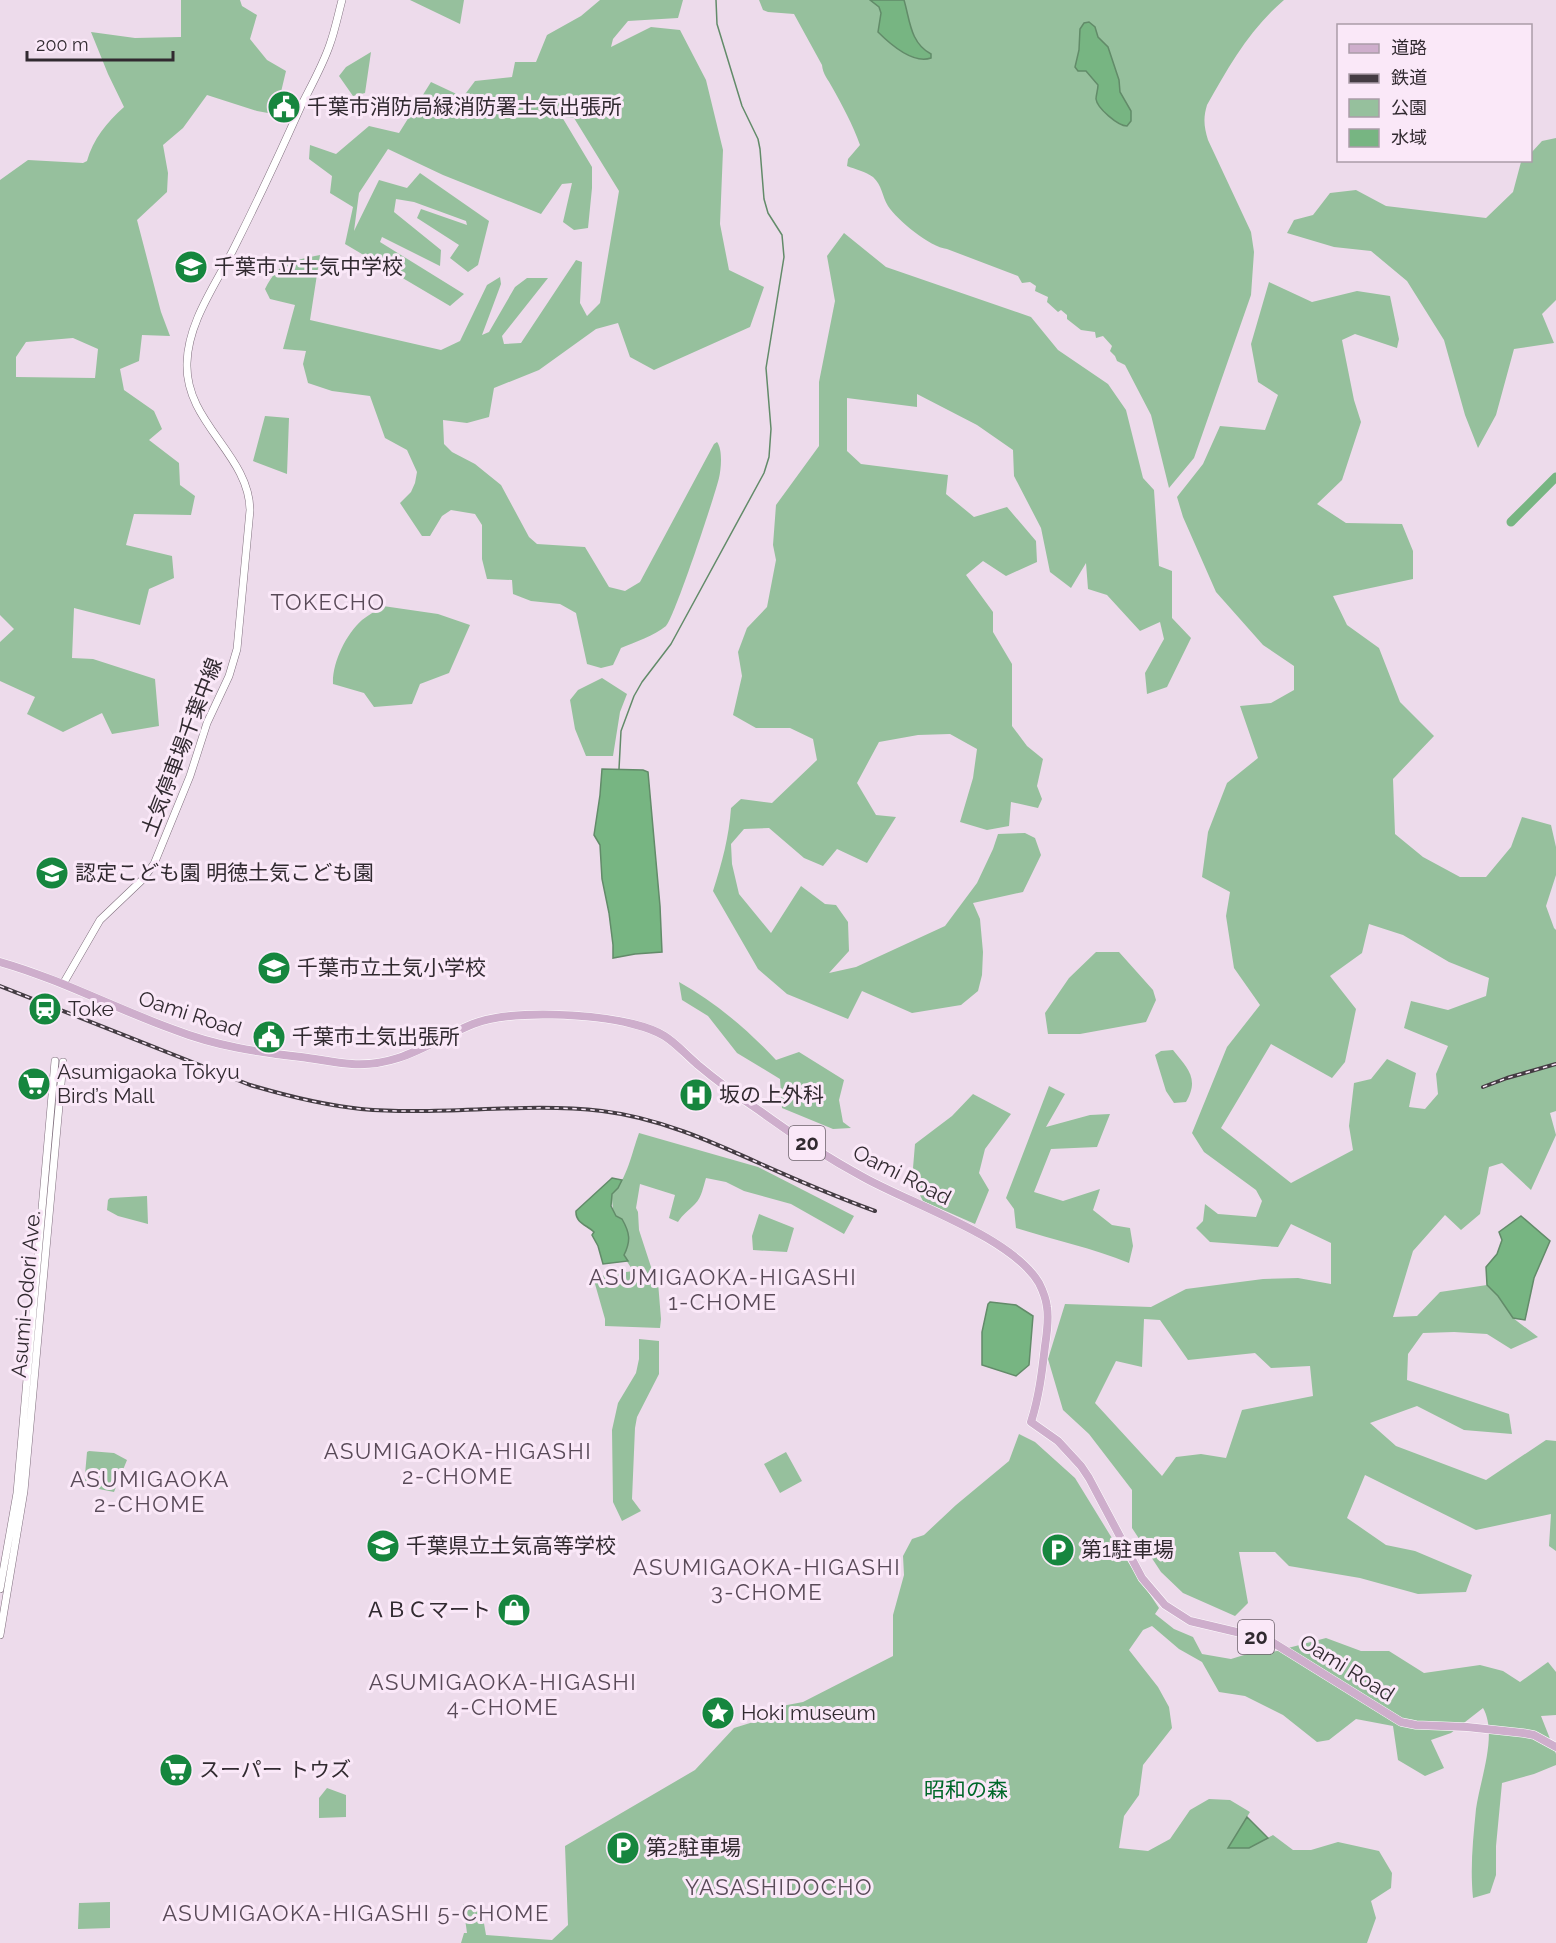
<svg xmlns="http://www.w3.org/2000/svg" width="1556" height="1943" font-family="Raleway,'Noto Sans JP',sans-serif">
	<style>
		.green { fill: #96c09d; fill-rule: evenodd }
		.water { fill: #77b582; stroke: #628b69; stroke-width: 1.5 }
		.lines { fill: none; stroke-linecap: round; stroke-linejoin: round }
		.stream { stroke: #628b69; stroke-width: 1.5 }
		.river { stroke: #77b582; stroke-width: 9 }
		.secondary-casing { stroke: #80707e; stroke-width: 8 }
		.primary-casing { stroke: #fff; stroke-width: 9 }
		.secondary { stroke: #fff; stroke-width: 7 }
		.primary { stroke: #ceaecc; stroke-width: 8 }
		.rail-casing { stroke: #443c43; stroke-width: 4 }
		.rail { stroke: #fae8f8; stroke-width: 1.5; stroke-dasharray: 4.5; stroke-linecap: butt }
		.labels { text-anchor: middle; stroke-width: 6; stroke-linejoin: round; paint-order: stroke }
		.shield { fill: #fae8f8; stroke: #6d636c; stroke-width: 1.5 }
		.shield-label { font-size: 20px; font-weight: bold; fill: #312a30 }
		.poi-label { font-size: 21px; fill: #312a30; stroke: #fae8f8; text-anchor: start }
		.street-label { font-size: 21px; fill: #312a30; stroke: #fae8f8 }
		.park-label { font-size: 21px; fill: #00682a; stroke: #fae8f8 }
		.neighbourhood-label { font-size: 22px; letter-spacing: 1.5px; fill: #594a58; stroke: #fae8f8 }
	</style>
	<rect width="100%" height="100%" fill="#eddbeb"/>
	<!-- green -->
	<path class="green" d="M181 0H240L242 6 257 15 250 39 267 60 286 71 281 92 268 113 257 111 207 95 183 128 163 145 168 173 167 192 137 220 161 312 170 336 142 335 139 361 120 369 124 390 154 411 162 429 149 440 179 463 180 485 195 496 191 515 134 514 126 545 172 556 174 578 149 589 140 625 74 608 72 658 93 659 155 679 159 726 112 734 102 713 63 732 27 714 35 697 0 681V642L14 629 0 615V180L28 160 83 163 87 161C93 139 107 122 124 107L108 74 91 32 135 38 181 37ZM73 338 98 349 95 378 16 377V357L26 342Z
		M410 0H464L460 24Z
		M600 0H683L678 18 628 21 613 39 611 47 651 27 680 30 706 80 723 150 720 224 729 270 764 287 750 327 654 370 630 357 618 323 596 329 539 370 494 388 489 417 467 423 443 420 444 444 452 452 475 464 501 485 529 537 537 544 585 547 609 587 625 591 640 582 714 444 717 442C723 450 721 469 719 478 715 495 674 619 666 626 654 636 635 642 621 648L613 665 601 668 587 664 576 613 560 604 531 601 513 594 512 580 487 579 482 559V525L475 514 451 510 442 516 430 536H422L400 503 411 492 415 483 417 472 407 450 385 438 370 396 332 391 308 383 303 364 306 351 283 349 295 305 270 299 265 289C279 261 292 261 320 255L310 320 441 350 460 341 487 285 500 277 501 284 482 335 489 332 515 287 527 278H548L502 336 504 344 521 343 576 260 582 262 580 303 587 316 600 303 619 191 574 118 562 117 592 167V188L588 228 574 230 563 222 572 183 562 184 541 214 443 175 388 149 359 193 354 231 379 180 407 188 420 173 489 221 478 265 468 272 450 258 459 245 417 218 421 209 467 225 466 221 414 202 396 199 394 212 441 250 440 266 382 237 380 242 464 294 450 306 345 244 353 207 330 193 332 176 309 159 310 145 336 154 369 126 399 133 431 82 463 97 475 81 512 77 515 62H536L547 35 581 16Z
		M759 0H1284C1250 29 1229 66 1207 105 1203 118 1204 127 1208 140L1251 232 1254 252 1251 295 1194 458 1169 488 1151 415 1125 365 1117 361 1115 356 1110 351 1112 346 1103 336 1096 338 1095 332 1081 330 1067 319V315L1061 310 1058 312 1047 302 1048 297 1035 291 1036 286 1030 282 1022 283 1018 276 947 249C930 247 897 220 888 206 882 196 882 185 873 177 866 172 855 169 847 166L848 159 860 145C853 125 842 105 832 87 828 79 823 75 822 65L794 14 768 12 763 10Z
		M371 52 365 93 353 96 339 76 346 67Z
		M1556 138V300L1542 314 1554 343 1514 349 1496 415 1478 448 1465 415 1444 340 1407 281 1371 251 1334 247 1287 233 1294 220 1313 215 1330 193 1356 190 1386 206 1486 218 1513 192 1521 162 1523 161 1530 160 1531 153 1542 141Z
		M844 233 886 267 1031 317 1058 350 1108 384 1126 410 1143 478 1154 490 1159 566 1172 571V618L1191 638 1167 687 1147 694 1145 673 1164 639 1160 622 1140 631 1107 595 1088 589 1086 563 1071 588 1050 572 1041 528 1014 476 1013 450 977 425 917 394V407L847 398V451L861 464 948 475 946 494 974 517 1007 507 1036 541 1037 562 1006 576 983 561 966 575 993 612V632L1012 664V726L1027 746 1043 759 1037 786 1042 799 1038 808 1011 802 1009 826 987 830 960 822 973 778 977 749 950 734 918 735 879 742 857 783 876 815 896 817 867 863 837 849 823 866 804 858 769 828 744 829 731 844 732 864 739 894 771 933 801 886 825 904 836 905 848 922 849 951 829 973 856 967 945 926 977 883 993 849 998 834 1025 833 1035 838 1041 855 1023 892 973 903 980 919 983 952 982 975 978 991 961 1005 912 1013 862 991 848 1019 787 994 758 969 713 891C722 863 729 837 731 808L741 799 772 803 817 760 813 739 790 728H756L733 715 742 676 738 652 747 628 767 607 776 560 773 545 776 505 819 446V382L835 301 827 256Z
		M1269 282 1312 302 1357 291 1390 296 1399 339 1397 348 1355 334 1342 340 1354 400 1361 422 1342 480 1317 504 1346 523 1402 524 1413 551V579L1333 596 1347 625 1379 648 1400 702 1434 736 1393 779 1395 834 1423 857 1460 877H1486L1511 847 1522 817 1551 825 1556 847V875L1546 906 1554 928 1556 930V1111L1550 1113 1556 1135 1531 1190 1502 1163 1489 1167 1480 1214 1461 1230 1445 1215 1413 1251 1393 1317 1417 1316 1440 1292 1487 1285 1498 1296 1513 1318 1538 1337 1511 1349 1487 1334 1454 1332 1423 1333 1408 1354 1407 1380 1509 1414 1512 1434 1464 1430 1417 1406 1370 1423 1396 1446 1486 1480 1546 1440 1556 1441V1551L1549 1546 1551 1514 1476 1530 1365 1475 1347 1518 1386 1545 1415 1551 1472 1575 1466 1592 1418 1594 1360 1578 1289 1566 1275 1552H1239L1248 1603 1235 1616 1183 1593 1161 1572 1132 1528V1490L1089 1434 1063 1410 1048 1359 1065 1304 1151 1307 1186 1289 1263 1279 1298 1278 1331 1284V1243L1291 1224 1278 1247 1210 1242 1196 1228 1203 1221 1205 1204 1218 1214 1256 1217 1262 1201 1256 1190 1204 1152 1192 1133 1227 1047 1260 1005 1234 968 1226 916 1230 892 1202 877 1208 832 1227 783 1258 758 1240 706 1271 703 1294 690V666L1263 645 1216 592 1183 517 1177 497 1203 464 1220 426 1265 430 1278 395 1258 382 1251 344ZM1369 924 1403 935 1449 962 1489 978 1486 996 1448 1010 1411 1001 1404 1028 1448 1046 1436 1074 1438 1094 1425 1109 1409 1107 1416 1073 1387 1059 1371 1079 1354 1083 1349 1126 1353 1150 1291 1183 1221 1128 1271 1044 1332 1078 1345 1062 1356 1009 1330 976 1362 953ZM1144 1319 1160 1320 1188 1360 1255 1353 1271 1368 1310 1366 1313 1396 1242 1410 1226 1458 1201 1454 1176 1457 1162 1476 1095 1403 1116 1361 1142 1367Z
		M265 416 289 418 287 474 253 461Z
		M383 606 438 614 470 625 449 673 420 684 412 704 374 707 364 693 333 684C332 663 346 634 362 620 369 615 376 610 383 606Z
		M602 678 627 694 620 712 613 756H586L575 729 570 700 578 690Z
		M1096 952H1119L1153 990 1156 1000 1146 1022 1080 1034H1048L1045 1013 1069 978Z
		M679 982C715 1002 748 1030 776 1060L799 1052 844 1080 839 1100 843 1122 851 1128 833 1129 782 1108 780 1079 737 1053 708 1016 682 1000Z
		M1173 1050C1187 1068 1200 1078 1186 1102L1174 1103 1166 1091 1155 1055 1161 1051Z
		M1049 1086 1065 1094 1046 1127 1090 1115 1110 1114 1097 1147 1051 1149 1034 1192 1063 1201 1100 1189 1093 1210 1112 1225 1130 1228 1133 1246 1129 1263C1093 1248 1054 1240 1016 1228L1014 1209 1006 1198Z
		M973 1094 1011 1114 985 1149 979 1173 989 1190 975 1224 923 1201 912 1180 915 1144 952 1116Z
		M639 1133 758 1167 854 1216 844 1234 791 1204 744 1191 726 1182 706 1178C703 1187 702 1197 695 1204 688 1211 683 1214 678 1222L669 1218 675 1195 640 1184 636 1208 638 1212 639 1230 652 1270H657L661 1319 660 1328 605 1326V1319L593 1277 633 1271C630 1266 626 1260 623 1255 619 1244 611 1205 612 1194 627 1180 632 1152 639 1133Z
		M147 1196 148 1224 118 1216 107 1210 108 1200 110 1198Z
		M759 1214 794 1228 787 1252 753 1250 752 1236Z
		M639 1339 659 1341V1374L637 1417 635 1428 632 1499 641 1511 622 1521 613 1502 612 1430 618 1403 636 1373 639 1359Z
		M1019 1434 1035 1442 1075 1478 1110 1535 1159 1608 1155 1614 1174 1629 1193 1637 1202 1654 1231 1659 1257 1651 1269 1653 1326 1638 1361 1651H1389L1424 1673 1480 1665 1503 1671 1520 1682 1548 1662 1556 1672V1715L1541 1716 1556 1754V1765L1534 1774 1502 1783 1496 1846V1875L1490 1893 1473 1898C1470 1867 1473 1840 1476 1809 1480 1780 1498 1734 1483 1708L1451 1733 1431 1740 1444 1768 1425 1776 1398 1760 1393 1726 1356 1719 1329 1740 1317 1742 1283 1715 1245 1696 1219 1692 1202 1662 1179 1649 1152 1626 1143 1630 1129 1650 1158 1687 1169 1707 1172 1728 1143 1765 1139 1795 1124 1816 1119 1848 1148 1851 1170 1839 1190 1810 1209 1799 1230 1800 1250 1812 1228 1848H1249L1273 1835 1293 1850H1311L1338 1842 1379 1851 1392 1873 1391 1888 1371 1901 1376 1918 1367 1943H461L464 1933H467L463 1904 482 1912 486 1935 552 1940 568 1925 565 1846 695 1770 734 1728 763 1719 782 1706 803 1702 893 1656V1615L904 1575 903 1556 912 1539 924 1535 956 1505 1009 1461Z
		M89 1451 114 1453 127 1460 114 1492 84 1486 87 1452Z
		M786 1452 802 1481 780 1493 764 1464Z
		M327 1788 346 1795V1817L319 1818V1798Z
		M110 1902V1928L78 1929 79 1903Z"/>
	<!-- water -->
	<path class="water" d="M870 0H904C910 20 910 43 931 54V58C913 64 890 44 878 32L881 13 879 7Z
		M1089 22 1095 27 1098 37 1108 47 1119 80 1120 92 1131 111V121L1127 126C1118 126 1097 108 1096 99 1096 95 1098 90 1098 85L1086 71H1078L1075 67 1079 50 1080 29 1084 23Z
		M602 769 643 770 648 772 660 906 662 952 635 954 613 958V945L609 913 602 879 600 845 594 835 600 795Z
		M612 1178 622 1180 618 1188 612 1194 611 1206 616 1216 622 1219C630 1233 631 1241 624 1255L628 1261 603 1264 598 1246 592 1235 594 1232C587 1225 575 1223 576 1211Z
		M1521 1216 1550 1241 1534 1278 1525 1320 1513 1318 1498 1296 1487 1285 1486 1267 1497 1254 1502 1240 1499 1232Z
		M990 1302 1016 1305 1033 1316 1029 1365 1016 1376 982 1365V1332L988 1304Z
		M1247 1817 1268 1838 1249 1848H1228Z"/>
	<g class="lines">
		<!-- stream -->
		<path class="stream" d="M619 769 621 731 634 696 642 682 671 644 764 473 769 457 771 429 766 368 784 257 782 235 768 213 764 199 760 149 758 139 742 106 717 24 716 0"/>
		<!-- river -->
		<path class="river" d="M1511 522 1556 477"/>
		<!-- secondary casing -->
		<g class="secondary-casing">
			<path id="secondary" d="M63 984 100 920 142 880 154 864 190 776 207 723 229 676 237 649 250 510C249 454 185 423 187 363 188 321 217 283 235 246 258 200 280 153 301 106 311 86 323 65 330 44 335 30 338 15 342 0
				M0 1589 17 1493 55 1061
				M0 1635 24 1491 63 1062"/>
		</g>
		<!-- primary casing -->
		<g class="primary-casing">
			<path id="primary" d="M0 962C60 979 116 1009 175 1030 216 1046 257 1052 301 1057 318 1059 335 1063 352 1064 401 1067 431 1041 473 1024 512 1009 593 1014 633 1024 669 1033 672 1042 698 1065 717 1081 739 1097 760 1111 793 1135 828 1158 863 1177 911 1204 1012 1237 1039 1283 1043 1291 1046 1299 1047 1307 1049 1320 1047 1333 1045 1346 1042 1372 1039 1397 1031 1422L1058 1441 1081 1466 1089 1478 1142 1578 1165 1605 1190 1621 1262 1638 1272 1642 1401 1722 1416 1725 1467 1727 1523 1733 1534 1735 1556 1747"/>
		</g>
		<!-- secondary -->
		<use href="#secondary" class="secondary"/>
		<!-- primary -->
		<use href="#primary" class="primary"/>
		<!-- rail casing -->
		<g class="rail-casing">
			<path id="rail" d="M0 986 250 1085C287 1096 323 1105 361 1109 440 1116 524 1102 602 1111 659 1118 710 1141 761 1164 799 1181 837 1197 875 1211
				M1483 1087 1507 1078 1556 1064"/>
		</g>
		<!-- rail -->
		<use href="#rail" class="rail"/>
	</g>
	<!-- icons -->
	<defs>
		<g id="civic-disc" transform="scale(1.725)"><circle r="9.5" fill="#16863e" stroke="#fae8f8"/><path d="M-.6-6.5H3V-4.5H.6V-3L4-1V1h2V6H-6V1h2V-1L-.6-3ZM-1.2 2.5V6h2.4V2.5Z" fill="#fff"/></g>
		<g id="school-disc" transform="scale(1.725)"><circle r="9.5" fill="#16863e" stroke="#fae8f8"/><path d="M0-5L7-2L0 1L-7-2ZM-4 1L0 2.5L4 1V4Q0 6-4 4Z" fill="#fff"/></g>
		<g id="station-disc" transform="scale(1.725)"><circle r="9.5" fill="#16863e" stroke="#fae8f8"/><path d="M-3-6H3Q5-6 5-4V2Q5 4 3 4L4.5 6H3L1.5 4h-3L-3 6H-4.5L-3 4Q-5 4-5 2V-4Q-5-6-3-6ZM-3.5-4v3h7v-3ZM-3.5 1v1.5H-2V1ZM2 1v1.5H3.5V1Z" fill="#fff"/></g>
		<g id="supermarket-disc" transform="scale(1.725)"><circle r="9.5" fill="#16863e" stroke="#fae8f8"/><path d="M-6-5.5h2.5l.6 2H6L4.5 2H-2.5L-4.4-4H-6ZM-1.5 3.2a1.3 1.3 0 1 0 .1 0ZM3 3.2a1.3 1.3 0 1 0 .1 0Z" fill="#fff"/></g>
		<g id="hospital-disc" transform="scale(1.725)"><circle r="9.5" fill="#16863e" stroke="#fae8f8"/><path d="M-5-5h3v3.5h4V-5h3V5h-3V1.5h-4V5h-3Z" fill="#fff"/></g>
		<g id="parking-disc" transform="scale(1.725)"><circle r="9.5" fill="#16863e" stroke="#fae8f8"/><path d="M-3.5-5.5H1a3.5 3.5 0 0 1 0 7H-1V5.5H-3.5ZM-1-3.4V-.6H.8a1.4 1.4 0 0 0 0-2.8Z" fill="#fff"/></g>
		<g id="shop-disc" transform="scale(1.725)"><circle r="9.5" fill="#16863e" stroke="#fae8f8"/><path d="M-5-2.5h2.3a2.7 3.5 0 0 1 5.4 0H5L5.5 6h-11ZM-1.5-2.5h3a1.5 2.3 0 0 0-3 0Z" fill="#fff"/></g>
		<g id="sight-disc" transform="scale(1.725)"><circle r="9.5" fill="#16863e" stroke="#fae8f8"/><path d="M0-6L1.8-2.2L6-1.7L2.9 1.2L3.7 5.4L0 3.3L-3.7 5.4L-2.9 1.2L-6-1.7L-1.8-2.2Z" fill="#fff"/></g>
	</defs>
	<g fill-rule="evenodd">
		<use href="#civic-disc" x="284" y="107"/>
		<use href="#school-disc" x="191" y="267"/>
		<use href="#school-disc" x="52" y="873"/>
		<use href="#school-disc" x="274" y="968"/>
		<use href="#station-disc" x="45" y="1009"/>
		<use href="#civic-disc" x="269" y="1037"/>
		<use href="#supermarket-disc" x="34" y="1084"/>
		<use href="#hospital-disc" x="696" y="1095"/>
		<use href="#school-disc" x="383" y="1546"/>
		<use href="#parking-disc" x="1058" y="1550"/>
		<use href="#shop-disc" x="514" y="1610"/>
		<use href="#sight-disc" x="718" y="1713"/>
		<use href="#supermarket-disc" x="176" y="1770"/>
		<use href="#parking-disc" x="623" y="1848"/>
	</g>
	<g class="labels">
		<!-- shield labels -->
		<g class="shield">
			<rect x="789" y="1126" width="36" height="34" rx="4.5"/>
			<rect x="1238" y="1620" width="36" height="34" rx="4.5"/>
		</g>
		<g class="shield-label">
			<text x="807" y="1150">20</text>
			<text x="1256" y="1644">20</text>
		</g>
		<!-- poi labels -->
		<g class="poi-label">
			<text x="307" y="114">千葉市消防局緑消防署土気出張所</text>
			<text x="214" y="274">千葉市立土気中学校</text>
			<text x="75" y="880">認定こども園 明徳土気こども園</text>
			<text x="297" y="975">千葉市立土気小学校</text>
			<text x="68" y="1016">Toke</text>
			<text x="292" y="1044">千葉市土気出張所</text>
			<text x="57" y="1079">Asumigaoka Tokyu<tspan x="57" dy="24">Bird’s Mall</tspan></text>
			<text x="719" y="1102">坂の上外科</text>
			<text x="406" y="1553">千葉県立土気高等学校</text>
			<text x="1081" y="1557">第1駐車場</text>
			<text x="491" y="1617" text-anchor="end">ＡＢＣマート</text>
			<text x="741" y="1720">Hoki museum</text>
			<text x="199" y="1777">スーパー トウズ</text>
			<text x="646" y="1855">第2駐車場</text>
		</g>
		<!-- street labels -->
		<g class="street-label">
			<text transform="translate(182 747) rotate(-69)" y="7">土気停車場千葉中線</text>
			<text transform="translate(190 1014) rotate(18)" y="7">Oami Road</text>
			<text transform="translate(902 1175) rotate(27)" y="7">Oami Road</text>
			<text transform="translate(26 1294) rotate(-85)" y="7">Asumi-Odori Ave.</text>
			<text transform="translate(1347 1668) rotate(32)" y="7">Oami Road</text>
		</g>
		<!-- park labels -->
		<g class="park-label">
			<text x="966" y="1797">昭和の森</text>
		</g>
		<!-- neighbourhood labels -->
		<g class="neighbourhood-label">
			<text x="328" y="610">TOKECHO</text>
			<text x="723" y="1285">ASUMIGAOKA-HIGASHI<tspan x="723" dy="25">1-CHOME</tspan></text>
			<text x="458" y="1459">ASUMIGAOKA-HIGASHI<tspan x="458" dy="25">2-CHOME</tspan></text>
			<text x="150" y="1487">ASUMIGAOKA<tspan x="150" dy="25">2-CHOME</tspan></text>
			<text x="767" y="1575">ASUMIGAOKA-HIGASHI<tspan x="767" dy="25">3-CHOME</tspan></text>
			<text x="503" y="1690">ASUMIGAOKA-HIGASHI<tspan x="503" dy="25">4-CHOME</tspan></text>
			<text x="779" y="1895">YASASHIDOCHO</text>
			<text x="356" y="1921">ASUMIGAOKA-HIGASHI 5-CHOME</text>
		</g>
	</g>
	<!-- legend -->
	<rect x="1337" y="24" width="195" height="138" fill="#fae8f8" stroke="#aa9ca8" stroke-width="1.5"/>
	<rect x="1349" y="44" width="30" height="9" fill="#ceaecc" stroke="#aa9ca8" stroke-width="1.5"/>
	<text x="1391" y="54" font-size="18" fill="#312a30">道路</text>
	<rect x="1349" y="74" width="30" height="9" fill="#443c43" stroke="#aa9ca8" stroke-width="1.5"/>
	<text x="1391" y="84" font-size="18" fill="#312a30">鉄道</text>
	<rect x="1349" y="99" width="30" height="18" fill="#96c09d" stroke="#aa9ca8" stroke-width="1.5"/>
	<text x="1391" y="114" font-size="18" fill="#312a30">公園</text>
	<rect x="1349" y="129" width="30" height="18" fill="#77b582" stroke="#aa9ca8" stroke-width="1.5"/>
	<text x="1391" y="144" font-size="18" fill="#312a30">水域</text>
	<!-- scale -->
	<path d="M27 51v9h146v-9" fill="none" stroke="#312a30" stroke-width="3"/>
	<text x="36" y="51" font-size="18" fill="#312a30" stroke="#fae8f8" stroke-width="4.5" paint-order="stroke">200 m</text>
</svg>
